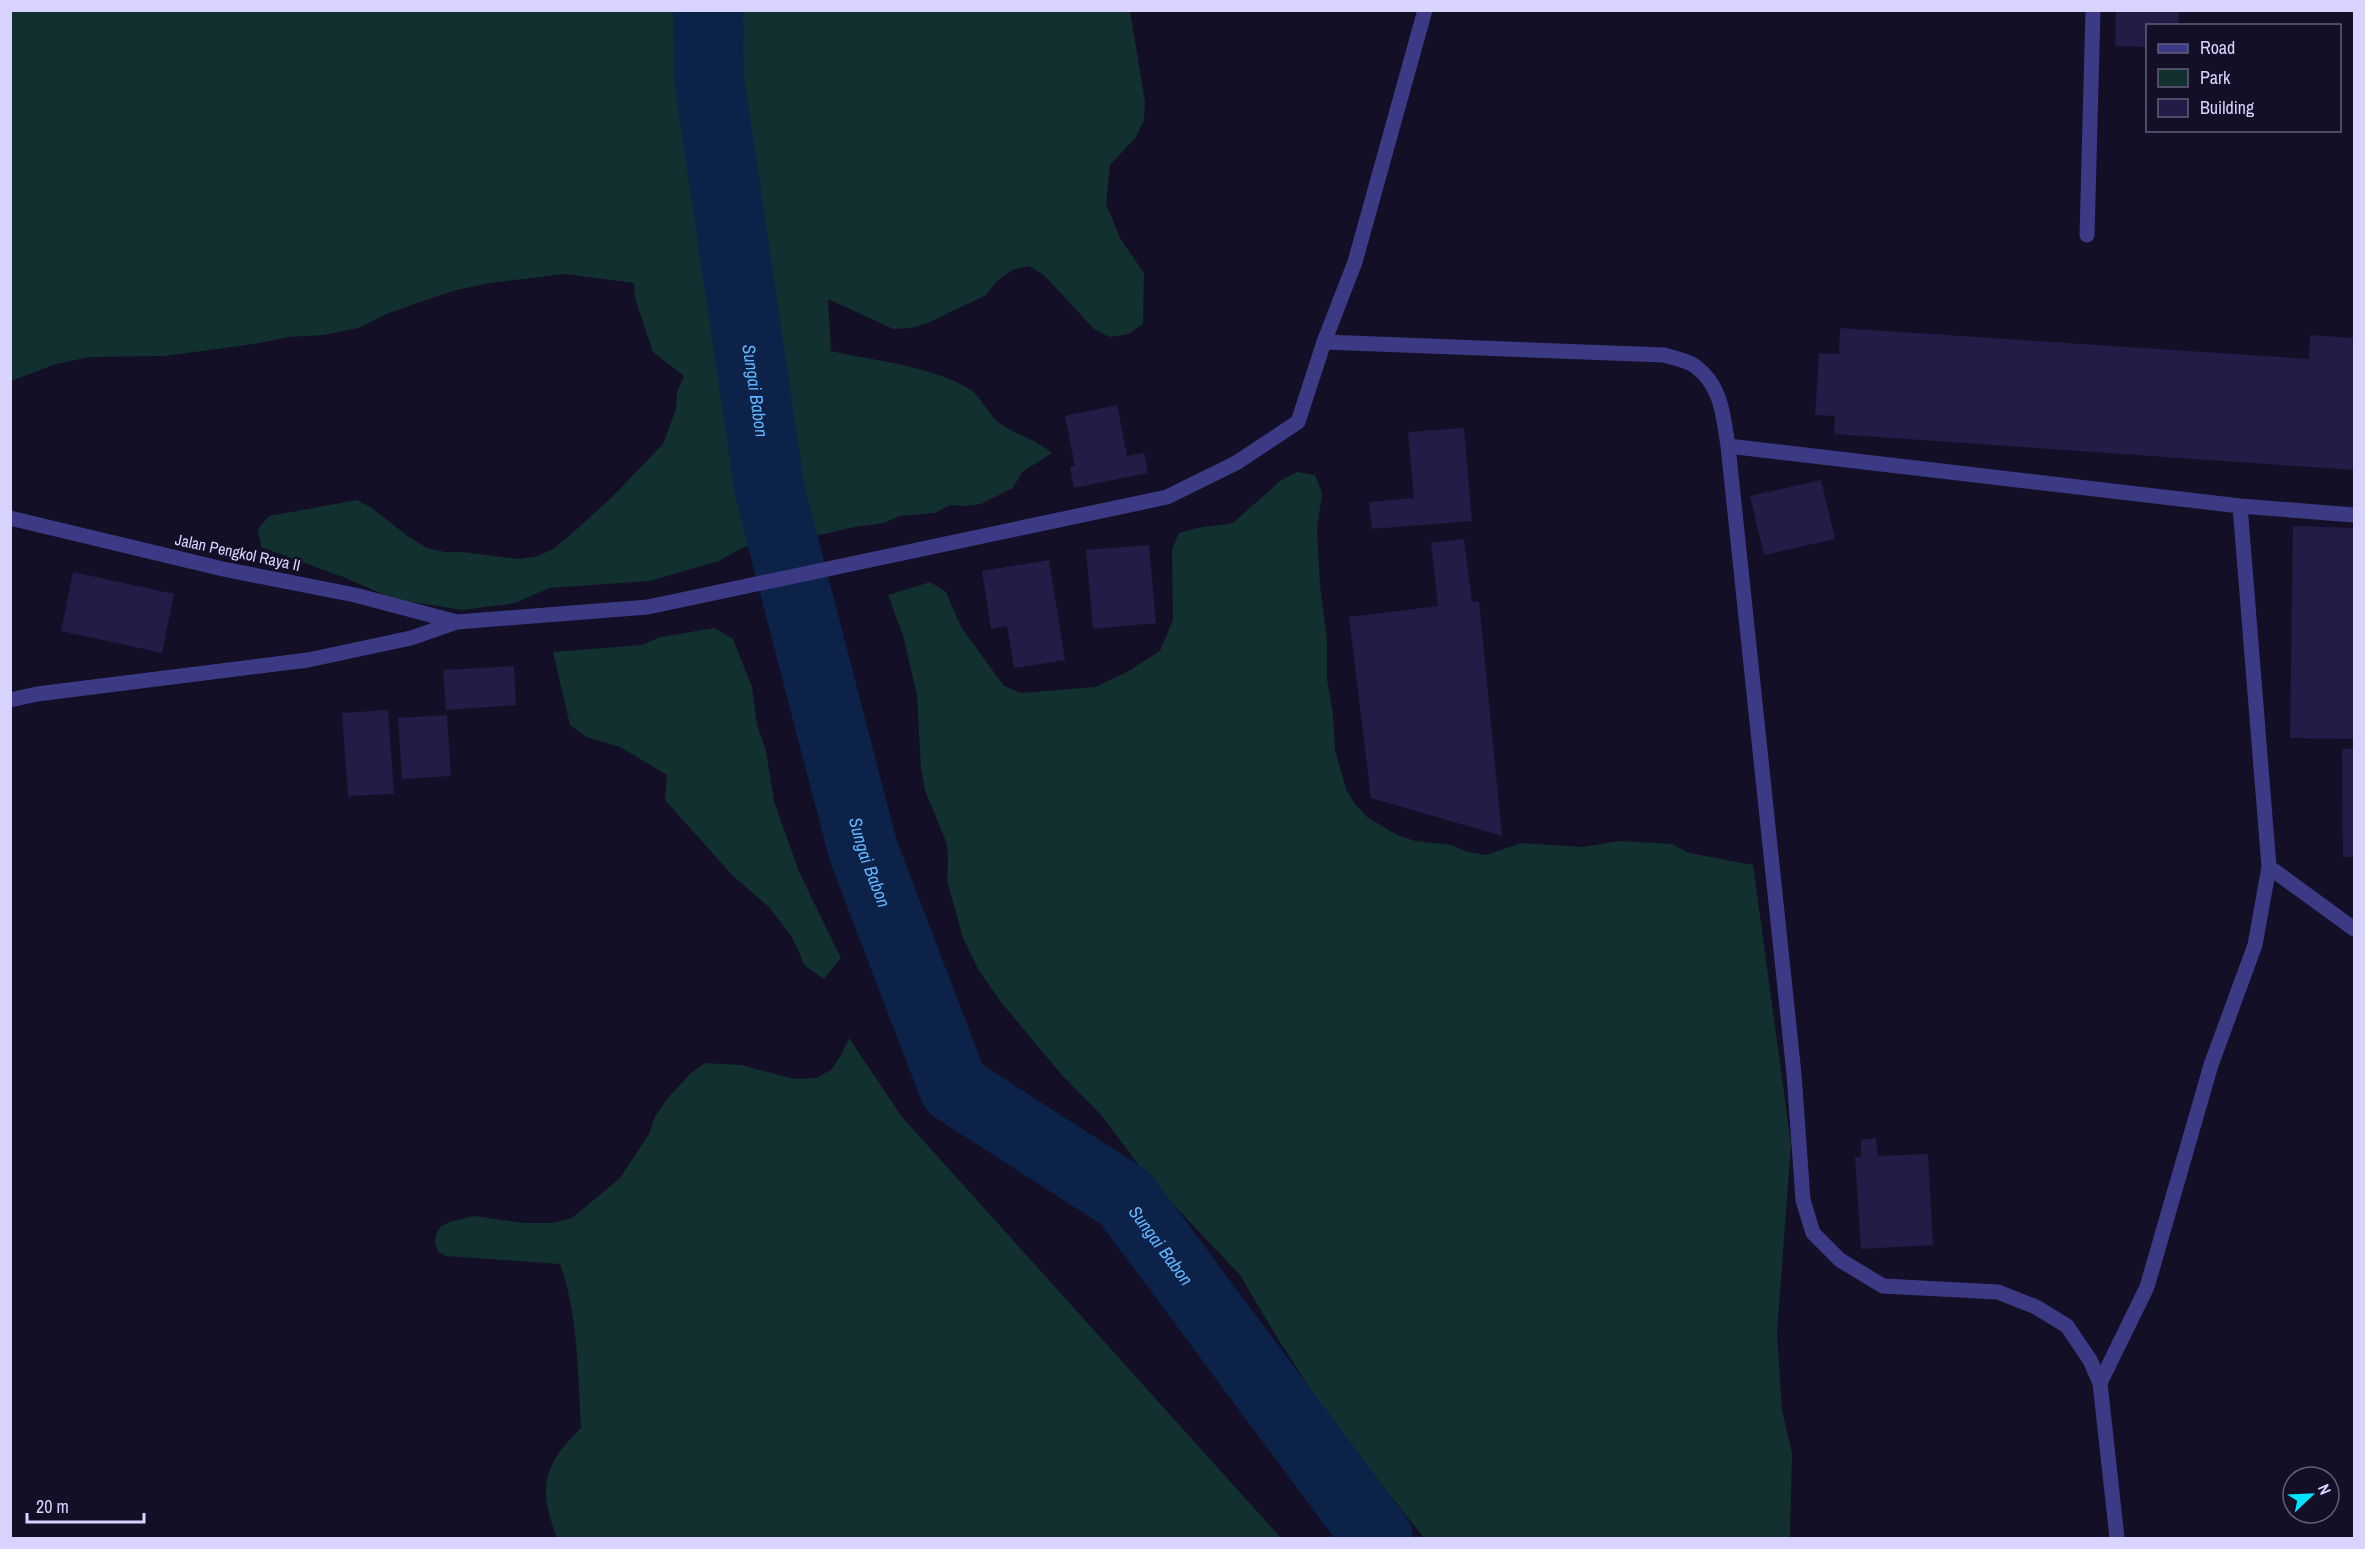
<svg xmlns="http://www.w3.org/2000/svg" width="2365" height="1549" font-family="'Archivo Narrow',sans-serif">
	<style>
		.green { fill: #12302f }
		.lines { fill: none; stroke-linecap: round; stroke-linejoin: round }
		.river { stroke: #0c2248; stroke-width: 70 }
		.building { fill: #241b47 }
		.service { stroke: #3d3a85; stroke-width: 15 }
		.minor { stroke: #3d3a85; stroke-width: 15 }
		.labels { text-anchor: middle; stroke-width: 4.5; stroke-linejoin: round; paint-order: stroke }
		.street-label { font-size: 16px; fill: #d9d4ff; stroke: #130f26 }
		.water-label { font-size: 18px; font-style: italic; fill: #62b6ff; stroke: #130f26 }
	</style>
	<rect width="100%" height="100%" fill="#130f26"/>
	<!-- green -->
	<path class="green" d="M11 11H1130L1145 102 1144 120 1136 137 1110 165 1106 204 1120 238 1144 273 1143 324 1128 334 1110 337 1094 329 1044 275 1029 266 1012 270 997 281 986 295 928 323 911 328 893 329 828 299 831 351C875 361 926 365 966 387 983 396 987 416 1004 426 1021 437 1034 438 1052 453L1022 472 1013 488 981 504 963 506 950 505 935 513 900 516 884 523 854 527 798 540H769L742 548 719 561 650 581 549 588 515 603 462 610 394 599 343 577 261 547 258 529 269 516 357 500 373 509 409 537 427 548 445 552H463L519 559 538 556 553 549 567 538 612 497 663 444 676 409 677 392 684 376 653 352 635 298 634 283 565 274 490 283 456 290 423 301 389 313 358 328 324 335 289 337 254 344 165 356 90 357 56 364 11 381Z
		M1297 472 1315 475 1322 493 1317 529 1320 585 1327 641V679L1333 715 1335 750 1346 789 1355 804 1367 817 1397 835 1415 841 1451 845 1468 852 1486 855 1521 843 1583 847 1619 841 1672 844 1689 853 1753 865 1791 1144 1777 1333 1782 1410 1792 1453 1790 1538H1424L1330 1419 1278 1339 1240 1275 1151 1181 1101 1115 1061 1074 1001 1002 979 971 963 938 947 880 948 863 947 844 925 790 921 769 917 695 903 635 888 595 930 582 946 592 961 627 1004 686 1021 693 1095 687 1127 672 1160 651 1173 620 1172 549 1179 533 1197 528 1233 523 1280 481Z
		M714 628 733 639 752 687 757 725 766 751 774 801 799 872 841 958 824 979 805 966 792 937 769 907 733 876 665 800 667 775 620 747 586 737 570 725 553 652 642 645 660 637Z
		M849 1038 902 1117 1281 1538H557C538 1488 542 1466 581 1428 578 1375 578 1314 560 1264L446 1256 438 1251 435 1243 436 1234 441 1226 450 1222 474 1216 524 1223H553L572 1218 620 1178 649 1134 655 1117 666 1100 691 1073 705 1063 741 1065 794 1079 816 1078 831 1070 841 1055Z"/>
	<g class="lines">
		<!-- river -->
		<path class="river" id="s1" d="M708 10 709 78 770 492 863 850 954 1088 1125 1198 1378 1538"/>
	</g>
	<!-- building -->
	<path class="building" d="M2116 10H2179L2178 26H2148V47L2115 46Z
		M1840 328 2309 359 2310 335 2354 338V470L1834 434 1835 416 1815 415 1819 353 1839 354Z
		M1117 405 1127 456 1144 453 1148 473 1074 488 1070 467 1075 466 1065 416Z
		M1464 428 1472 521 1372 529 1369 502 1414 498 1408 432Z
		M1821 480 1835 539 1764 555 1750 496Z
		M2293 526 2354 528V739L2290 738Z
		M1464 539 1472 602 1479 601 1502 836 1371 798 1349 617 1438 606 1431 543Z
		M1149 545 1156 623 1093 629 1086 550Z
		M1049 560 1065 660 1014 668 1007 626 991 629 982 571Z
		M73 572 174 594 162 653 61 631Z
		M514 666 516 705 446 710 443 670Z
		M388 710 394 794 348 796 342 713Z
		M447 715 451 776 402 779 398 718Z
		M2342 749H2354V857H2343Z
		M1876 1138 1878 1156 1928 1154 1933 1245 1861 1249 1855 1157H1861V1140Z"/>
	<g class="lines">
		<!-- service -->
		<path class="service" d="M1324 342 1664 355C1674 358 1687 360 1695 366 1722 386 1723 415 1728 446L1794 1074 1803 1200 1813 1233 1840 1260 1883 1286 1998 1292 2036 1307 2067 1326 2090 1360 2100 1383 2117 1538
			M1728 446 2240 506 2354 515
			M2269 867 2354 929
			M2100 1383 2147 1287 2211 1065 2255 945 2269 867 2240 506"/>
		<!-- minor -->
		<path class="minor" d="M2087 235 2093 10
			M10 518 223 569 355 595 457 622
			M10 700 37 694 308 660 411 638 457 622 648 607 1167 497 1236 463 1298 422 1324 342 1355 262 1425 10"/>
	</g>
	<g class="labels">
		<!-- street labels -->
		<g class="street-label">
			<text transform="translate(238 552) rotate(12)" y="6">Jalan Pengkol Raya II</text>
		</g>
		<!-- water labels -->
		<g class="water-label">
			<text dy="6" stroke="none"><textPath href="#s1" startOffset="384">Sungai Babon</textPath></text>
			<text dy="6" stroke="none"><textPath href="#s1" startOffset="870">Sungai Babon</textPath></text>
			<text dy="6" stroke="none"><textPath href="#s1" startOffset="1374">Sungai Babon</textPath></text>
		</g>
	</g>
	<!-- border -->
	<rect width="2365" height="1549" fill="none" stroke="#d9d4ff" stroke-width="24"/>
	<!-- legend -->
	<rect x="2146" y="24" width="195" height="108" fill="#130f26" stroke="#625e7d" stroke-width="1.5"/>
	<rect x="2158" y="44" width="30" height="9" fill="#3d3a85" stroke="#625e7d" stroke-width="1.5"/>
	<text x="2200" y="54" font-size="18" fill="#d9d4ff">Road</text>
	<rect x="2158" y="69" width="30" height="18" fill="#12302f" stroke="#625e7d" stroke-width="1.5"/>
	<text x="2200" y="84" font-size="18" fill="#d9d4ff">Park</text>
	<rect x="2158" y="99" width="30" height="18" fill="#241b47" stroke="#625e7d" stroke-width="1.5"/>
	<text x="2200" y="114" font-size="18" fill="#d9d4ff">Building</text>
	<!-- north arrow -->
	<g transform="translate(2311 1495) rotate(67)"><circle r="28" fill="#130f26" stroke="#625e7d" stroke-width="1.5"/>
	<path d="M0-4.5L10 22L0 15L-10 22Z" fill="#00e5ff"/>
	<text y="-9" font-size="16" font-weight="bold" text-anchor="middle" fill="#d9d4ff">N</text>
	</g>
	<!-- scale -->
	<path d="M27 1513v9h117v-9" fill="none" stroke="#d9d4ff" stroke-width="3"/>
	<text x="36" y="1513" font-size="18" fill="#d9d4ff" stroke="#130f26" stroke-width="4.5" paint-order="stroke">20 m</text>
</svg>
